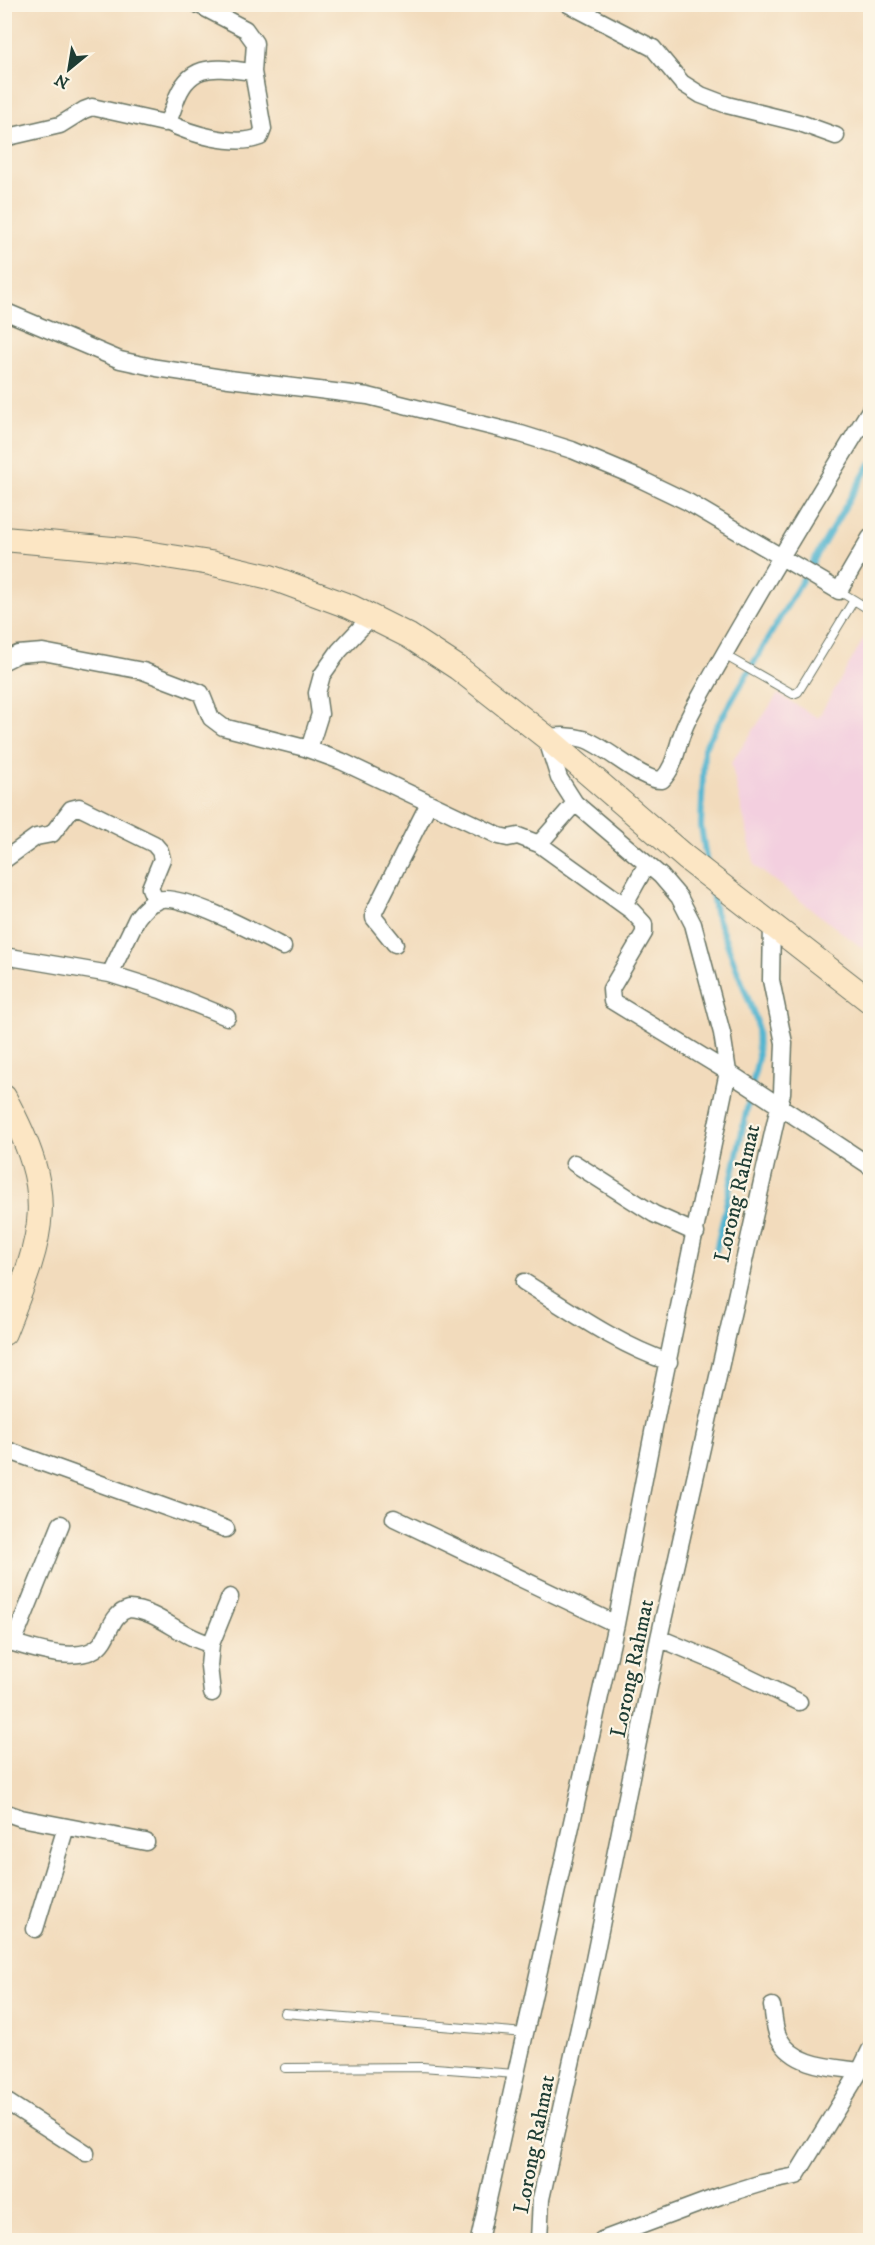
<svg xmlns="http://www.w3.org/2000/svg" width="875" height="2245" font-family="'IM FELL DW Pica',serif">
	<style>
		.built { fill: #f3cfdf }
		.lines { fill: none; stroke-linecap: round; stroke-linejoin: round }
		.stream { stroke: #52b5d0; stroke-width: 6 }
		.lane-casing { stroke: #697464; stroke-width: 10 }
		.street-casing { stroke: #697464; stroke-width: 19 }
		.secondary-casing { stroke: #697464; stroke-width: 26 }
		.lane { stroke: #fff; stroke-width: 8 }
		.street { stroke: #fff; stroke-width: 16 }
		.secondary { stroke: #fce6c4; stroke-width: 24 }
		.labels { text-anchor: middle; stroke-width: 4.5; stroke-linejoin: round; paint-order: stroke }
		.street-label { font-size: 22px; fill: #1f3d34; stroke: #fcf5e5 }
	</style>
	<rect width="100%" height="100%" fill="#fcf5e5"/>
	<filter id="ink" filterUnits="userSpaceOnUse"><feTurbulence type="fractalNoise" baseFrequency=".0167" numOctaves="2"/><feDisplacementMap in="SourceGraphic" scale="12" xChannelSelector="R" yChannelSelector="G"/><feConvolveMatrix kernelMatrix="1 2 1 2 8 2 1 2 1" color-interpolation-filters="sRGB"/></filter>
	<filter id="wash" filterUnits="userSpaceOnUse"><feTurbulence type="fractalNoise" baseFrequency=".008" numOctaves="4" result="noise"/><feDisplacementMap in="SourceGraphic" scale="24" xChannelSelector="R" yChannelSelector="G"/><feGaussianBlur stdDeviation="1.35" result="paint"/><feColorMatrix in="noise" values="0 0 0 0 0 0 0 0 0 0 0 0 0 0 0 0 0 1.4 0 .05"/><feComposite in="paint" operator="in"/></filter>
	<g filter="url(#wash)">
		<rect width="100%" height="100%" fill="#f2dbbc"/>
		<!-- built -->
		<path class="built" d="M870 628V954L755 866 731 763 778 694 818 718Z"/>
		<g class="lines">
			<!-- stream -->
			<path class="stream" d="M707 865 701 826 704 748 870 464
				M711 886 715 912 757 1022 758 1058 716 1251"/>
		</g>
	</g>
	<g filter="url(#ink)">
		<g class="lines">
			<!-- lane casing -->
			<g class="lane-casing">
				<path id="lane" d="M854 600 870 610
					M724 655 793 694 798 692 854 600 839 591
					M284 2013 525 2033
					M285 2068 422 2067 515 2074"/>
			</g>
			<!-- street casing -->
			<g class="street-casing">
				<path id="street" d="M568 4 653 48 682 83 701 95 727 105 800 123 836 136
					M167 122C190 134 235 147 260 137L263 129 253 72 255 43 245 29 197 4
					M4 138 60 125 84 110 92 107 164 123C171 119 172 111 175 103 189 60 217 68 253 72
					M4 311 120 360 157 368 229 379 368 396 521 434 572 450 636 477 688 502 839 591 870 538
					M4 661 18 654 43 652 143 671 201 693 211 718 223 727 305 748 341 761 499 836 508 838 518 836 539 844 632 911 644 924V933L611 989 612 1001 728 1072 870 1166
					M309 749 320 714 317 693 322 675 339 651 371 617
					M539 844 575 803
					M4 860 36 837 52 834 71 809 79 807 154 844 160 851 162 859 150 888 156 902
					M624 905 647 864
					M395 944 374 918V912L429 803
					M4 956 110 974 161 990 227 1017
					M110 974 137 918C142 911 150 903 158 900 181 892 260 935 283 947
					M574 1163 654 1214 696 1233
					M524 1282C571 1311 616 1344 669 1362
					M4 1449 226 1529
					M394 1518 616 1624
					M659 1638 714 1661 799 1702
					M4 1640C29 1648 86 1668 103 1641 111 1629 113 1613 129 1609 157 1610 182 1638 211 1644L230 1597
					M13 1643 61 1524
					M211 1644 209 1666 212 1693
					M4 1812 21 1818 146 1842
					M35 1929 66 1827
					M772 2006C774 2016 774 2029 779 2038 794 2067 833 2067 860 2071
					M4 2100 86 2153
					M479 2240 616 1624 655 1422 728 1072 722 1033 693 924 679 897 661 876 575 803 559 778 546 737C559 736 571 735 584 739 606 746 643 782 662 780 675 767 676 750 682 734 686 721 693 709 700 697 754 600 812 505 870 410
					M539 2240 541 2199 593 1965 659 1638 782 1093 784 1043 771 980 772 924
					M602 2240 720 2196 762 2183 796 2176 860 2071 870 2050"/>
			</g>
			<!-- secondary casing -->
			<g class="secondary-casing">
				<path id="secondary" d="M4 539 134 551 210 563 270 577 351 607 409 636 458 668 546 737 686 858 870 1001
					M4 1097C59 1198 44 1232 4 1333"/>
			</g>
			<!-- lane -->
			<use href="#lane" class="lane"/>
			<!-- street -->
			<use href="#street" class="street"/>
			<!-- secondary -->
			<use href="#secondary" class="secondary"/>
		</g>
	</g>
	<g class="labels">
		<!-- street labels -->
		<g class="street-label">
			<text transform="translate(736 1193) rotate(-77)" y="8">Lorong Rahmat</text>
			<text transform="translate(631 1668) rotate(-78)" y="8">Lorong Rahmat</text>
			<text transform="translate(533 2144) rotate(-79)" y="8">Lorong Rahmat</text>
		</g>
	</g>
	<!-- margin -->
	<rect width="875" height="2245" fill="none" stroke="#fcf5e5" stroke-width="24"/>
	<!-- north arrow -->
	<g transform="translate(69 69) rotate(210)" stroke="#fcf5e5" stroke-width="4.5" paint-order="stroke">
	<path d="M0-4.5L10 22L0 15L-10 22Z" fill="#1f3d34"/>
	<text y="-9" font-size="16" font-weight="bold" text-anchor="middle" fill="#1f3d34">N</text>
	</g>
</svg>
